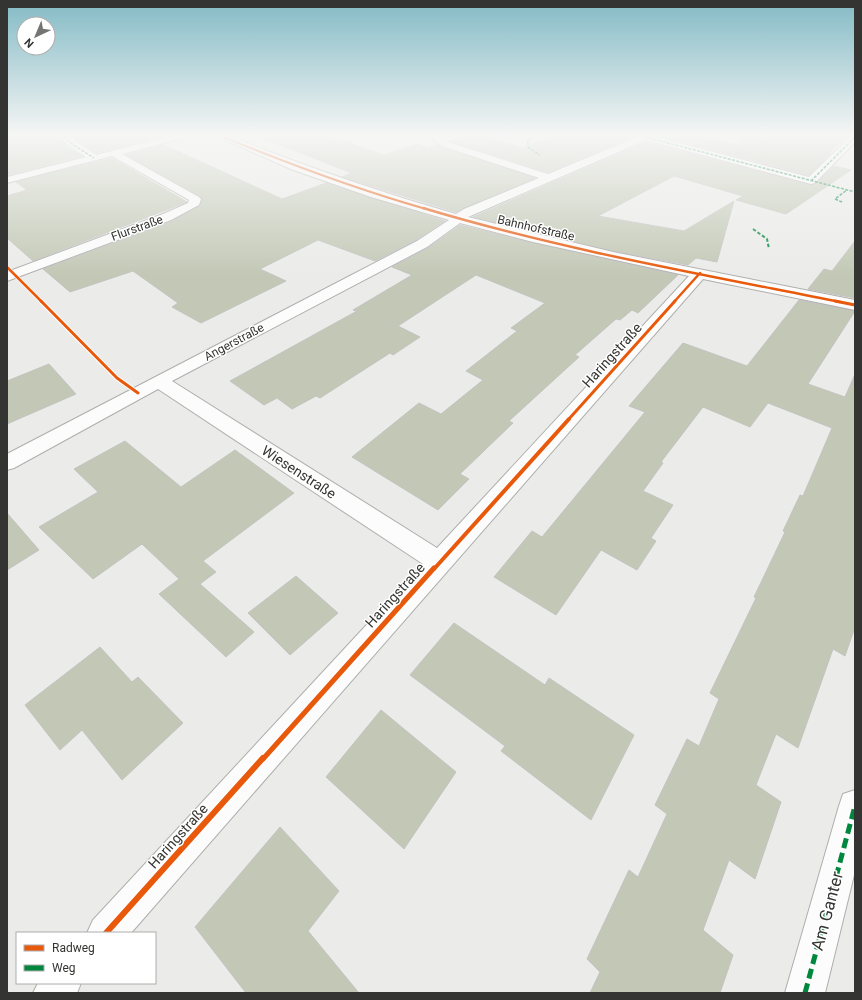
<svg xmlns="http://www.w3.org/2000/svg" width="862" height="1000" font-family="Roboto,sans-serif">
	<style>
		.building { fill: #c2c8b5; stroke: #c3c3c1 }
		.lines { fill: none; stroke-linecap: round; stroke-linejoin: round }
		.minor-casing { stroke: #aeaeac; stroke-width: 2 }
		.minor { fill: #fcfcfc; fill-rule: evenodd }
		.quiet-far2 { stroke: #00873e; stroke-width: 1.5; stroke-dasharray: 3 1.5; stroke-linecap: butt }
		.quiet-far1 { stroke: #00873e; stroke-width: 2; stroke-dasharray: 3.5 2; stroke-linecap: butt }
		.quiet { stroke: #00873e; stroke-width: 5; stroke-dasharray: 10 5; stroke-linecap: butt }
		.cycleway-far5-casing { stroke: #fff; stroke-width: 3 }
		.cycleway-far4-casing { stroke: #fff; stroke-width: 4 }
		.cycleway-far3-casing { stroke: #fff; stroke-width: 5 }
		.cycleway-far2-casing { stroke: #fff; stroke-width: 6 }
		.cycleway-far1-casing { stroke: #fff; stroke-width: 8 }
		.cycleway-casing { stroke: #fff; stroke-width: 9 }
		.cycleway-far5 { stroke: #e8590c; stroke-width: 2 }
		.cycleway-far4 { stroke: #e8590c; stroke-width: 2.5 }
		.cycleway-far3 { stroke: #e8590c; stroke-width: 3 }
		.cycleway-far2 { stroke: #e8590c; stroke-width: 4 }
		.cycleway-far1 { stroke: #e8590c; stroke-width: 5 }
		.cycleway { stroke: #e8590c; stroke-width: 6 }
		.labels { text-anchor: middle; stroke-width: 3; stroke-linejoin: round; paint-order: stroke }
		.far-street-label { font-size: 12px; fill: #343432; stroke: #fff }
		.street-label { font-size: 14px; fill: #343432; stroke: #fff }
		.near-street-label { font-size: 17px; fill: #343432; stroke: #fff }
	</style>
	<rect width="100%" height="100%" fill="#ebebe9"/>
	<!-- building -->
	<path class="building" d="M7 136H58L68 147 82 156 7 175Z
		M72 136H145L152 139 96 153Z
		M262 136H329L384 155 418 144 428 148 438 144 442 147 535 178 456 212 342 177 352 173 262 138Z
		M463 136H483L522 148 554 136H635L548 172 449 141Z
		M659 136H703L740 145 741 136H849L829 153H831L809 175Z
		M646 142 811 185 816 184 834 166 851 170 786 214 736 200 743 196 674 176 598 216 684 231 734 201 717 262 696 258 688 265 613 251 473 217Z
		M164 145 282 199 326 183 445 221 416 240 375 261 318 240 260 269 286 281 201 323 172 307 178 303 133 271 70 292 43 269 172 221 200 205 202 199 200 196 126 155Z
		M112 158 187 202 33 261 7 238V196L27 190 16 182Z
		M460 225 533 243 678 275 638 313 632 310 620 320 616 319 575 355 579 357 509 421 513 423 460 474 469 479 438 510 352 457 419 403 441 414 483 380 466 371 517 331 511 328 545 303 476 275 398 326 420 337 393 355 390 353 320 398 316 396 292 409 277 398 264 405 230 381 357 311 353 310 412 275 392 267 428 248Z
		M855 241V298L808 289 824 269 832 271Z
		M799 300 855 311 808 384 845 397 855 374V627L845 656 833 649 798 748 776 734 756 785 781 802 755 879 729 860 703 930 733 955 720 993H590L600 972 587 959 629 870 638 877 667 814 655 805 687 739 699 746 719 699 710 693 756 598 754 597 785 532 783 531 800 495 803 496 832 428 768 403 750 427 703 407 661 462 663 463 643 491 673 505 651 538 656 541 637 570 601 550 556 615 494 577 532 531 542 537 645 412 629 406 683 343 747 366Z
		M49 364 76 394 7 424V381Z
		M125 441 181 487 235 450 294 493 203 561 216 572 200 584 254 632 226 657 159 594 179 579 142 544 93 579 39 527 98 492 74 469Z
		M7 513 39 550 7 570Z
		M296 576 338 613 290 655 248 613Z
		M454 623 545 685 549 678 634 735 591 820 501 751 505 746 410 675Z
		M100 647 132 682 138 677 183 723 122 780 82 730 60 750 25 705Z
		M381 710 456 772 404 849 326 777Z
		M280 827 339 891 308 931 359 993H246L195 927Z"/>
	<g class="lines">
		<!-- minor casing -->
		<g class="minor-casing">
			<path id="minor" d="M59 136H69L96 155 170 136H186L184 138 122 154 199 197 201 199 199 205 171 220 7 281V272L163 214 188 203 189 200 112 156 7 183V177L86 157 69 146Z
				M216 136H229C304 166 379 192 456 214L464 209 539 178 442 146 430 136H441L448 142 548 174 637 137 636 136H653L809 177 851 136H855V142L815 183 811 184 646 140 468 217 613 252 855 300V310L703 279 131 933H87L93 920 423 564 158 389 14 468 7 470V454L417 241 449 220 371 197 293 170ZM460 223 533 242 689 276 437 548 172 381 427 247Z
				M855 790V871L825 993H785L839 806 843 794Z
				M38 983H81L77 993H33Z"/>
		</g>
		<!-- minor -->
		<use href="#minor" class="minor"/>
		<!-- quiet-far2 -->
		<path class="quiet-far2" d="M64 136 72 144 94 158
			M533 136 527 141 529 148 540 155
			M645 137 855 192
			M811 181 855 137
			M842 202 835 199 847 190"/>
		<!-- quiet-far1 -->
		<path class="quiet-far1" d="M753 229 767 239 769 249"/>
		<!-- quiet -->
		<path class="quiet" d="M805 993 855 806"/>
		<!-- cycleway-far5 casing -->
		<g class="cycleway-far5-casing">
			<path id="cycleway-far5" d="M221 136C289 164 356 189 426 209"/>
		</g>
		<!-- cycleway-far4 casing -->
		<g class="cycleway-far4-casing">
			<path id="cycleway-far4" d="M423 208C559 249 700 274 840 302
				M7 267 42 302
				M674 302 700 273"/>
		</g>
		<!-- cycleway-far3 casing -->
		<g class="cycleway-far3-casing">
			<path id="cycleway-far3" d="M41 301 117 378 138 393
				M835 301 855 305
				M568 420 675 301"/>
		</g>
		<!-- cycleway-far2 casing -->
		<g class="cycleway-far2-casing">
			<path id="cycleway-far2" d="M434 569 569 419"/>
		</g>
		<!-- cycleway-far1 casing -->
		<g class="cycleway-far1-casing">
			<path id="cycleway-far1" d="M263 759 434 568"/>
		</g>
		<!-- cycleway casing -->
		<g class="cycleway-casing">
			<path id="cycleway" d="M106 933 263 758"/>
		</g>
		<!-- cycleway-far5 -->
		<use href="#cycleway-far5" class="cycleway-far5"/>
		<!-- cycleway-far4 -->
		<use href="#cycleway-far4" class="cycleway-far4"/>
		<!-- cycleway-far3 -->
		<use href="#cycleway-far3" class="cycleway-far3"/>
		<!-- cycleway-far2 -->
		<use href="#cycleway-far2" class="cycleway-far2"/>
		<!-- cycleway-far1 -->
		<use href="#cycleway-far1" class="cycleway-far1"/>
		<!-- cycleway -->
		<use href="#cycleway" class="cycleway"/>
	</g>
	<!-- sky -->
	<linearGradient id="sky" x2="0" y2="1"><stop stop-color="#83bac5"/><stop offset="0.49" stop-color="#f6f6f5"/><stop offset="1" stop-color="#f6f6f5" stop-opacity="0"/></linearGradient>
	<rect width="862" height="276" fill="url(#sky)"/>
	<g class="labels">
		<!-- far-street labels -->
		<g class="far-street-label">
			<text transform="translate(137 228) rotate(-20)" y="4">Flurstraße</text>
			<text transform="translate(536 228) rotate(13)" y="4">Bahnhofstraße</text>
			<text transform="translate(234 342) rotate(-28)" y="4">Angerstraße</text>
		</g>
		<!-- street labels -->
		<g class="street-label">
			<text transform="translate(612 355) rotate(-48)" y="5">Haringstraße</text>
			<text transform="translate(299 472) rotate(33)" y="5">Wiesenstraße</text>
			<text transform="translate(395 595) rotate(-48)" y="5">Haringstraße</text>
			<text transform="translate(178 836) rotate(-48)" y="5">Haringstraße</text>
		</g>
		<!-- near-street labels -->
		<g class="near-street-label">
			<text transform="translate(827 911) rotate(-75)" y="6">Am Ganter</text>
		</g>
	</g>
	<!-- border -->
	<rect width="862" height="1000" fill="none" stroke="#343432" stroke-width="16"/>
	<!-- legend -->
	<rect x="16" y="932" width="140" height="52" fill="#ffffff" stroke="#aeaead"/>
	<rect x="24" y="945" width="20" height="6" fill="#e8590c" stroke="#aeaead"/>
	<text x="52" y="952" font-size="12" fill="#343432">Radweg</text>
	<rect x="24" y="965" width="20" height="6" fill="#00873e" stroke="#aeaead"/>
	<text x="52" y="972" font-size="12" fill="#343432">Weg</text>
	<!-- north arrow -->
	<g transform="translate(36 36) rotate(224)"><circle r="19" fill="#ffffff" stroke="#aeaead"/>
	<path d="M0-3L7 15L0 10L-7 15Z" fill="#747472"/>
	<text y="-6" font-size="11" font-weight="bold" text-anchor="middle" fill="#343432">N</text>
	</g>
</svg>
